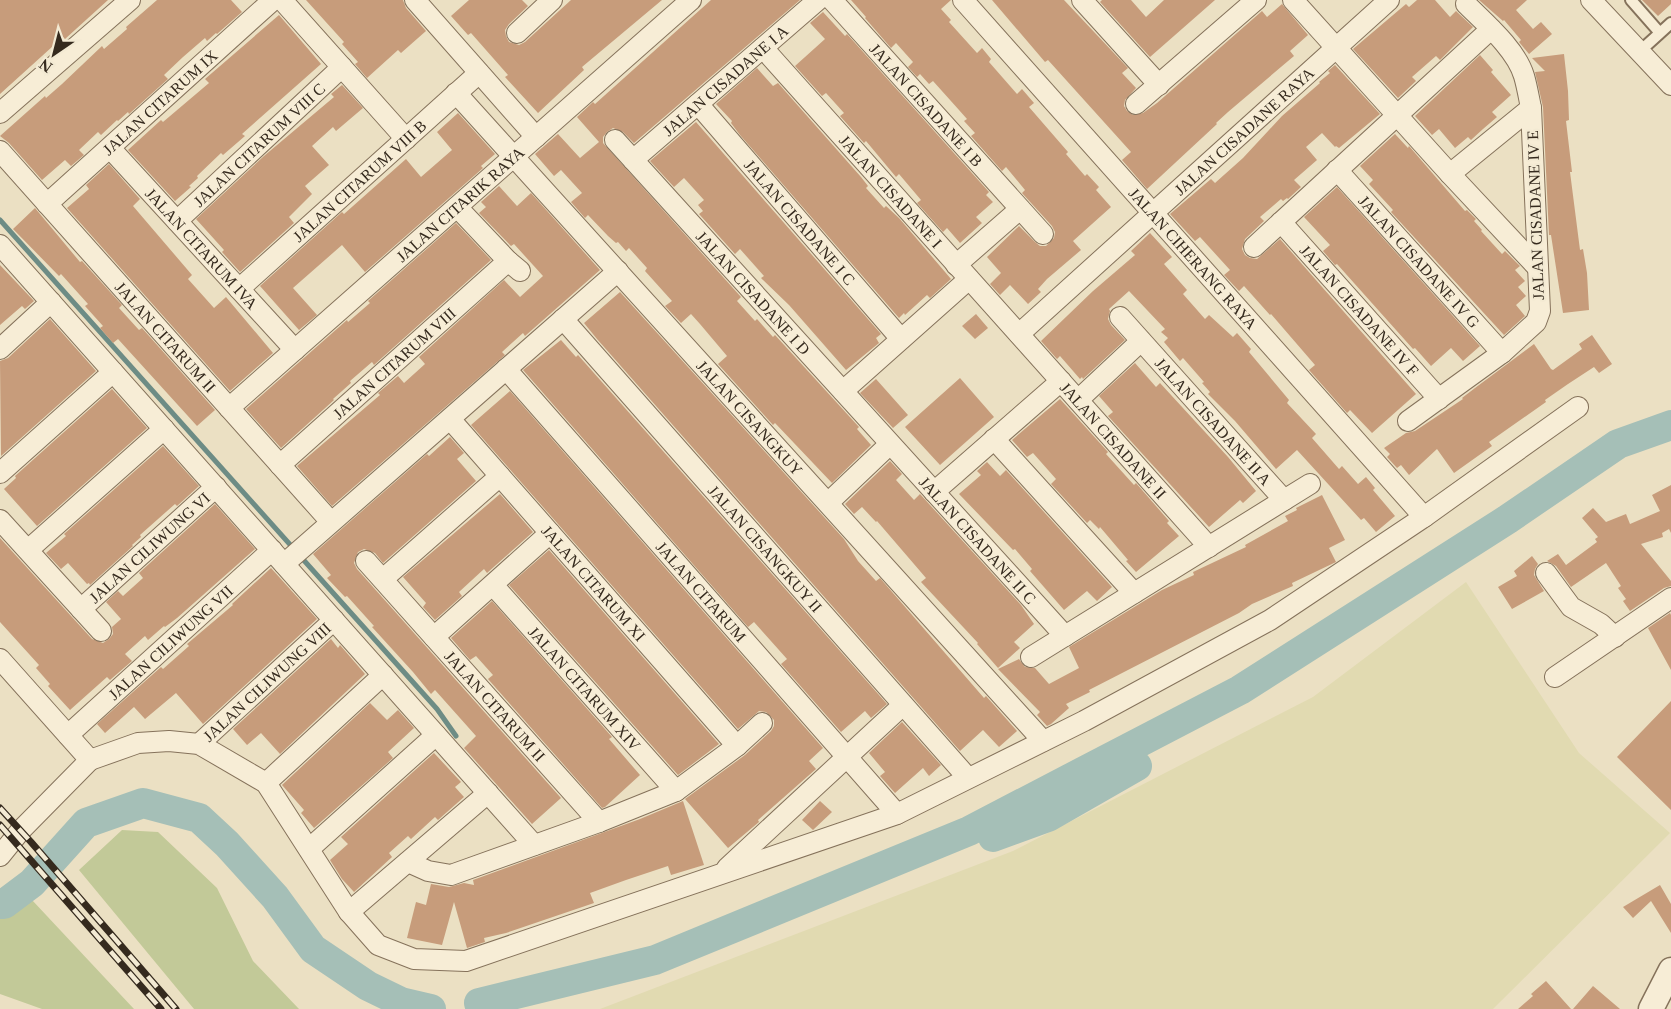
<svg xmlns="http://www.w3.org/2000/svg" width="1671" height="1009" font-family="Georgia,serif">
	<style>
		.farmland { fill: #e1dab1 }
		.green { fill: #c2c998 }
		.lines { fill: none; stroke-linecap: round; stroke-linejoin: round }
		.stream { stroke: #6d8c85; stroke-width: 5 }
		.river { stroke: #a5bfb7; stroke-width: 30 }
		.building { fill: #c79c7b }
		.service-casing { stroke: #85725b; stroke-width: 14 }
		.minor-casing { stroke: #85725b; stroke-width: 22 }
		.tertiary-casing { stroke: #85725b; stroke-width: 27 }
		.service { stroke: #f7edd6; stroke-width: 10 }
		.minor { stroke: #f7edd6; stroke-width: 20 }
		.tertiary { stroke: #f7edd6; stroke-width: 24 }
		.rail-casing { stroke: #352a1e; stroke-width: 7 }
		.rail { stroke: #f3ead3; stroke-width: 4.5; stroke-dasharray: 14; stroke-linecap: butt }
		.labels { text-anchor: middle; stroke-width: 4.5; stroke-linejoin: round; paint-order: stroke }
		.street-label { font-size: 16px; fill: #352a1e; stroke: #f3ead3 }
	</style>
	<rect width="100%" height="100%" fill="#ebe0c3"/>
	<!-- farmland -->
	<path class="farmland" d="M1466 582 1579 753 1670 833 1493 1009H600L1013 851 1313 697Z"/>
	<!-- green -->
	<path class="green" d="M122 830 158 832 217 888 253 961 299 1009H194L79 870Z
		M32 900 134 1009H42L0 994V919Z"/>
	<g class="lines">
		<!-- stream -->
		<path class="stream" d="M0 220 294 549
			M300 556 437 709 456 736"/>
		<!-- river -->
		<path class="river" d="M993 837 1048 817 1137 766
			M0 904H4L32 883 86 823 143 803 199 818 227 844 275 897 313 949 368 986 401 1002 431 1009
			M481 1009 479 1003 655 960 969 831 1240 690 1508 519 1618 444 1671 425"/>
	</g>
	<!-- building -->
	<path class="building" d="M0 0H108L65 39 63 37 0 94Z
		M157 0H231L242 12 217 34 216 33 207 41 205 38 183 57 164 75 168 79 129 114 128 112 118 121 117 120 101 135 98 132 79 150 84 155 71 166 65 160 42 180 9 143 0 136 45 96 46 98 62 84 102 46 104 49 127 29 126 27Z
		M306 0H403L406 8 426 31 401 53 398 50 367 78 355 64 358 62 342 44 344 42Z
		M469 0H522L528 6 509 24 505 30 506 36 509 42 519 45 525 42 571 0H662L582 67 584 70 538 113 505 77 508 75 471 33 468 35 451 16Z
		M711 0H800L634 143 623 132 613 128 607 132 603 137V143L741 297 737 301 755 321 757 319 773 337 775 335 859 427 857 429 871 445 832 483 775 423 773 425 718 364 727 356 700 324 691 314 681 323 665 306 672 301 645 271 647 268 629 248 626 251 618 242 616 243 608 236 588 215 585 218 571 202 582 193 561 170 554 176 535 154 558 134 580 158 599 142 577 117 593 102 595 104Z
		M851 0H951L941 9 951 20 949 22 977 53 982 48 991 59 989 62 1017 94 1022 89 1034 103 1029 107 1068 152 1066 154 1085 176 1087 174 1099 187 1096 190 1111 207 1073 241 1081 250 1047 279 1038 289 1041 292 1028 304 1010 285 1000 295 990 284 1001 273 987 257 1019 226 1035 242 1040 246H1046L1054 238 1055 232 1052 226 1022 193 1025 190 1006 167 1002 171 971 136 975 133 964 121 967 119 959 110 933 81 929 84 920 74 917 77 908 67 913 62 896 43 891 48 865 18 866 17Z
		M992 0H1064L1128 68 1122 73 1136 88 1125 100 1124 106 1127 111 1133 115 1143 113 1157 103 1262 11 1267 17 1282 4 1308 35 1290 51 1294 56 1228 112 1216 123 1217 124 1147 189 1122 160 1131 152 1048 60 1045 62Z
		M1102 0H1131L1146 17 1164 0H1215L1150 57 1100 2Z
		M1417 0H1435L1450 17 1456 11 1473 27 1440 60 1436 56 1412 77 1416 81 1398 98 1353 49 1406 4 1409 7Z
		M1479 0H1527L1516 10 1533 29 1541 22 1552 34 1529 54 1519 42 1521 40 1504 20 1503 21Z
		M1642 0H1671V4L1658 16Z
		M823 12 845 36 847 34 989 192 986 195 993 202 976 217 982 223 960 243 947 228 943 232 917 203 921 200 899 174 896 177 866 141 864 143 840 116 844 113 826 93 822 96 795 66 825 39 810 23Z
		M279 15 321 64 242 134 245 136 223 155 221 153 197 176 198 178 189 186 191 187 175 201 128 150 161 120 163 122 209 83 205 79Z
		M1564 54 1568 91 1569 120 1566 121 1572 172H1570L1580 250 1583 249 1587 273 1589 310 1563 313 1551 235H1549L1543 107 1535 72 1545 71 1532 58Z
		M1480 55 1493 70 1491 72 1511 95 1492 112 1497 117 1483 129 1471 140 1468 137 1455 148 1439 129 1432 135 1415 116Z
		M1335 65 1380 114 1339 148 1336 146 1335 147 1322 133 1306 147 1317 160 1294 180 1301 187 1288 199 1287 198 1283 201 1281 199 1260 217 1264 221 1245 239 1242 249 1245 255 1250 258 1257 259 1280 239 1416 394 1372 433 1350 410 1347 413 1309 370 1315 365 1271 314 1270 315 1244 286 1239 291 1224 275 1230 270 1200 237 1195 241 1170 214 1211 179 1215 183 1243 158 1282 116 1320 83 1319 82 1330 73 1328 71Z
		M757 68 773 86 778 83 861 177 868 186 866 188 884 208 886 206 899 218 951 279 930 298 927 295 905 315 904 313 899 318 740 135 731 123 732 121 716 104Z
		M342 85 363 108 336 131 333 127 312 146 329 165 305 186 312 194 289 217 294 223 240 272 222 252 224 250 196 219 264 156 334 97 331 94Z
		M458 113 495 154 481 166 483 168 365 272 342 245 293 288 317 315 299 330 260 286 342 212 344 214 406 159 421 177 452 150 437 132Z
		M696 122 881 334 876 338 879 343 846 370 789 305 761 278 764 276 740 249 735 254 699 214 703 211 698 205 704 200 684 178 674 187 650 161Z
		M1395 134 1408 148 1409 146 1465 211 1467 210 1476 219 1474 221 1482 230 1481 231 1502 254 1505 251 1520 266 1515 270 1525 281 1518 287 1526 296 1516 305 1525 316 1504 335 1391 212 1393 210 1369 184 1373 180 1360 166Z
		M109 164 140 199 133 206 192 275 188 279 214 308 226 297 273 353 230 391 67 208 89 189 86 185Z
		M499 186 517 206 531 193 600 270 525 336 523 333 502 352 505 355 332 506 297 466 380 395 378 393 398 376 404 383 425 364 419 357 504 280 520 297 543 276 514 244 511 246 479 213 486 207 481 202Z
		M1337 187 1480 346 1463 361 1451 348 1431 366 1415 348 1413 349 1337 264 1335 265 1323 251 1330 245 1304 217Z
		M35 208 80 262 82 261 122 305 119 308 139 330 142 328 215 410 197 426 118 339 113 343 100 328 103 326 85 306 88 304 61 274 59 276 13 229Z
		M456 223 491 260 374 365 372 362 350 381 351 383 333 399 334 400 281 448 246 409 347 320 348 322 370 303 368 301Z
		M1150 233 1172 257 1164 264 1187 290 1183 294 1205 319 1209 315 1233 337 1237 333 1251 349 1249 352 1289 400 1287 403 1316 434 1312 438 1339 469 1342 466 1358 484 1366 477 1375 488 1373 490 1395 516 1376 532 1364 518 1361 520 1297 450 1276 469 1235 421 1208 394 1210 392 1202 383 1204 382 1183 358 1180 361 1164 342 1168 338 1161 332 1165 329 1129 291 1109 309 1110 311 1108 319 1111 325 1125 340 1083 379 1082 377 1080 379 1060 356 1057 359 1041 341 1093 291 1135 255 1131 251Z
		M0 265 34 301 25 309 22 306 0 325Z
		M620 292 844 539 858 561 876 581 880 578 984 698 986 696 1017 731 999 747 983 730 960 751 597 339 584 323Z
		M976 314 988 328 975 339 962 326Z
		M50 319 96 371 1 456 0 361 8 358Z
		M1592 335 1612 364 1599 373 1594 367 1568 384 1545 400 1546 402 1489 442 1492 446 1454 473 1437 449 1409 475 1401 465 1397 468 1387 457 1390 454 1384 448 1406 433 1415 431 1463 399 1462 398 1475 388 1534 344 1551 369 1553 370 1582 349 1579 344Z
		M561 340 576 357 578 355 887 704 871 718 865 711 841 732 781 664 787 659 754 622 748 627 523 370Z
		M1135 363 1156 387 1160 383 1228 457 1256 491 1243 503 1240 500 1209 527 1108 416 1113 412 1099 396Z
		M960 378 994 417 940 465 905 427Z
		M876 379 908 415 893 428 860 393Z
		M112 389 147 428 37 526 4 489 16 478 15 476Z
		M510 391 823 748 809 761 816 769 758 820 759 822 728 848 685 799 745 755 771 731 774 726V720L766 712 759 711 738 729 471 425Z
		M1060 399 1108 452 1106 454 1134 485 1136 483 1169 521 1167 523 1179 536 1136 572 1126 561 1128 560 1100 527 1099 529 1090 520 1087 523 1051 484 1056 479 1033 453 1027 457 1012 440Z
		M450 437 464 453 457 459 476 481 383 563 375 553 364 549 358 552 354 563 357 569 561 798 532 824 464 748 476 736 435 690 431 694 413 672 372 627 374 626 347 596 345 597 327 578 331 575 313 554 427 454 429 456Z
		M163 446 199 486 177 506 175 504 140 535 141 537 132 545 133 546 90 585 89 583 87 584 68 563 61 569 46 553 66 536 64 534Z
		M890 461 902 474 896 480 914 500 920 494 1021 605 1034 624 1014 642 1020 648 998 668 977 644 978 643 921 582 926 578 877 521 876 522 862 507 854 514 845 504Z
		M987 462 1000 476 1006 470 1112 587 1097 601 1087 591 1064 610 1030 571 1032 569 1015 549 1013 550 959 494 981 475 977 471Z
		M1671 485V533L1669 529 1662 533 1663 537 1641 544 1671 581V586L1664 588 1630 611 1623 601 1626 599 1618 588 1621 586 1606 563 1571 587 1556 566 1547 561 1558 554 1566 565 1597 542 1595 539 1598 537 1582 518 1593 508 1606 522 1626 514 1630 524 1660 511 1652 495Z
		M500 494 533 532 487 573 484 569 459 592 462 596 435 620 423 607 426 603 403 577Z
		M1322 495 1345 540 1329 548 1336 562 1292 583 1293 586 1252 604 1239 613 1089 690 1090 692 1066 704 1069 708 1051 724 1047 726 1037 715 1040 712 998 669 1019 659 1025 667 1035 668 1049 684 1079 668 1069 647 1162 590 1194 575 1193 572 1246 547 1245 545 1288 521 1285 516 1297 510 1296 508Z
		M215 504 255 549 177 618 165 627 164 626 148 640 145 636 125 654 132 661 110 680 107 677 70 710 48 686 50 684 36 668 39 665 0 622V538L92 639 103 643 109 639 113 634 112 627 121 619 106 602 118 591 123 596 143 578 139 573Z
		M549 550 719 744 678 775 509 585Z
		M1532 556 1538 564 1535 569 1534 575 1544 591 1512 609 1498 587 1517 576 1514 571Z
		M271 568 317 619 203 724 176 693 145 719 134 707 105 733 97 724 161 667 163 669 189 646 187 644 233 605 232 604Z
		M492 601 612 737 609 739 640 775 605 807 602 808 488 679 493 675 476 656 470 660 451 638Z
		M1670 613 1671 615V670L1648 628Z
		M331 639 338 648 340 645 365 674 280 754 261 733 247 745 233 729Z
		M1671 701V810L1617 757Z
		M370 703 387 720 398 710 414 728 388 752 393 758 314 828 301 813 304 810 282 785Z
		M902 722 941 765 929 776 923 768 895 793 880 776 885 772 869 753Z
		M434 753 461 782 455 787 464 797 438 820 435 817 411 839 408 836 389 853 392 857 354 892 342 879 330 860 348 844 341 837Z
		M683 801 704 865 671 875 668 866 626 880 590 893 594 903 506 933 484 938 485 942 467 948 454 902 442 945 407 938 416 902 426 905 431 884 449 887 464 883 474 885 473 880 640 819Z
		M820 801 832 812 813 830 802 820Z
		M1660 885 1671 904V933L1651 901 1633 918 1623 907Z
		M1546 981 1571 1009H1518L1533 996 1531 994Z
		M1593 986 1620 1009H1573Z"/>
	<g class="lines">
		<!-- service casing -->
		<g class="service-casing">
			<path id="service" d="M1631 0 1660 33 1639 52
				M1660 33 1671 23"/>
		</g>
		<!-- minor casing -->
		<g class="minor-casing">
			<g id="minor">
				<path d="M282 0 406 139"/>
				<path d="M415 0 536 137"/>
				<path id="s1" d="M832 0 1043 234"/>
				<path id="s2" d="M963 0 1424 517"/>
				<path d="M1082 0 1159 85"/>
				<path d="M1293 0 1450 174 1538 268"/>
				<path d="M1591 0 1671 85"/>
				<path d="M517 33 552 0"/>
				<path id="s3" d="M763 48 1209 547"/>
				<path id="s4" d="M456 93 1043 741"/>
				<path id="s5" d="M698 104 901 339"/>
				<path d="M1136 104 1256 0"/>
				<path d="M0 113 130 0"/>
				<path id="s6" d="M615 140 1065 636"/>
				<path id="s7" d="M110 148 295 350"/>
				<path id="s8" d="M0 151 331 522"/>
				<path id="s9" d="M633 160 818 0"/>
				<path id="s10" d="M1337 170 1502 353"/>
				<path d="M1450 174 1531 108"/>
				<path id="s11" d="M47 204 273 0"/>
				<path d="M457 207 508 261 520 271"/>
				<path id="s12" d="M177 221 342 67"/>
				<path id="s13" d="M1281 222 1439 399"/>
				<path d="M0 245 534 845"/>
				<path d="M1254 247 1491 29"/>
				<path d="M956 265 1020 209"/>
				<path id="s14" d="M239 289 479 73"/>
				<path id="s15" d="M1120 317 1284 500"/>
				<path id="s16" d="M563 319 968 778"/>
				<path id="s17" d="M1019 334 1389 0"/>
				<path d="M0 349 51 302"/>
				<path id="s18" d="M506 369 897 814"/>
				<path d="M843 391 969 279"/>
				<path d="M1078 400 1141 341"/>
				<path id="s19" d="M229 408 691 0"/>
				<path id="s20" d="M450 419 737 746"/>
				<path d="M1408 421 1502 353 1536 322 1540 311 1531 108C1529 98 1527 86 1524 76 1516 49 1485 23 1466 4"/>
				<path d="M994 439 1134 593"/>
				<path id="s21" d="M280 465 508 261"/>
				<path d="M0 473 113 372"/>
				<path d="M934 492 1061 381"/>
				<path d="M829 502 890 444"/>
				<path d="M0 520 101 631"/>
				<path d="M28 550 164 429"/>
				<path id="s22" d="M366 561 599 822"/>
				<path d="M284 564 618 271"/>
				<path d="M1546 573 1571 607 1601 624 1615 637"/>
				<path d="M383 579 500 476"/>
				<path id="s23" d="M493 585 676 791"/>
				<path id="s24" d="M81 609 216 487"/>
				<path d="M434 637 550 533"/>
				<path d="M1031 657 1310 484"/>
				<path d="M0 659 90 760 138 743 169 741 199 744 266 783 349 912 378 945 414 959 466 961 897 814 1084 721 1270 620 1424 517 1578 407"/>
				<path d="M1555 677 1671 598"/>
				<path id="s25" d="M68 735 272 550"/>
				<path id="s26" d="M199 744 334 620"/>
				<path d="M266 783 383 675"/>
				<path d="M309 849 436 735"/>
				<path d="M0 856 21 830 90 760"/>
				<path d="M408 862 428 871 451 875 599 822 676 791 737 746 762 723"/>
				<path d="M727 868 903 705"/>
				<path d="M349 912 488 793"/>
			</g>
		</g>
		<!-- tertiary casing -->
		<g class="tertiary-casing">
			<path id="tertiary" d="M1651 1009 1671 970"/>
		</g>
		<!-- service -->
		<use href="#service" class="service"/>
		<!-- minor -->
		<use href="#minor" class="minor"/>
		<!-- tertiary -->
		<use href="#tertiary" class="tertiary"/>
		<!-- rail casing -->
		<g class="rail-casing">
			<path id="rail" d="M0 808 31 842 176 1009
				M0 825 161 1009"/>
		</g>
		<!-- rail -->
		<use href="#rail" class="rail"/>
	</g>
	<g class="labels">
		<!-- street labels -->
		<g class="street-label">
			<text dy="6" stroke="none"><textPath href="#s9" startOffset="122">JALAN CISADANE I A</textPath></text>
			<text dy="6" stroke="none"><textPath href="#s11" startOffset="152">JALAN CITARUM IX</textPath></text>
			<text dy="6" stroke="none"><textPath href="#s1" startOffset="141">JALAN CISADANE I B</textPath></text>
			<text dy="6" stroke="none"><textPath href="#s17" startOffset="303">JALAN CISADANE RAYA</textPath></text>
			<text dy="6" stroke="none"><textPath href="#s12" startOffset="112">JALAN CITARUM VIII C</textPath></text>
			<text dy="6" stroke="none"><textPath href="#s14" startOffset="162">JALAN CITARUM VIII B</textPath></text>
			<text dy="6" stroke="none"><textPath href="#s3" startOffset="192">JALAN CISADANE I</textPath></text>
			<text dy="6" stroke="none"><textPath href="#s19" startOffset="308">JALAN CITARIK RAYA</textPath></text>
			<text transform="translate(1535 215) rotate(-92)" y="6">JALAN CISADANE IV E</text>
			<text dy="6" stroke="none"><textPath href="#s5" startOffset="156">JALAN CISADANE I C</textPath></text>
			<text dy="6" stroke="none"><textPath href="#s7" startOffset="136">JALAN CITARUM IVA</textPath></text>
			<text dy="6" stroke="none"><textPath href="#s2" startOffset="346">JALAN CIHERANG RAYA</textPath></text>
			<text dy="6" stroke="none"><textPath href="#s10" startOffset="123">JALAN CISADANE IV G</textPath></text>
			<text dy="6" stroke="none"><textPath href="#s6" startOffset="206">JALAN CISADANE I D</textPath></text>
			<text dy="6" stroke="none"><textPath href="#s13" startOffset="118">JALAN CISADANE IV F</textPath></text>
			<text dy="6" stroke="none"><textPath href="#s8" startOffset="249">JALAN CITARUM II</textPath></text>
			<text dy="6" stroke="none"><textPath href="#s21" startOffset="153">JALAN CITARUM VIII</textPath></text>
			<text dy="6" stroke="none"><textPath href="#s4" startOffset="438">JALAN CISANGKUY</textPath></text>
			<text dy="6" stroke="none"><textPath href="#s15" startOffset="140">JALAN CISADANE II A</textPath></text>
			<text dy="6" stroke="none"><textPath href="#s3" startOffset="526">JALAN CISADANE II</textPath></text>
			<text dy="6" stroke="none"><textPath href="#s6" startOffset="540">JALAN CISADANE II C</textPath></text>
			<text dy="6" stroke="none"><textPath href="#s24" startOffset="92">JALAN CILIWUNG VI</textPath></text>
			<text dy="6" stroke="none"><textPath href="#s16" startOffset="306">JALAN CISANGKUY II</textPath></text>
			<text dy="6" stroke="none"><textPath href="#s20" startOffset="218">JALAN CITARUM XI</textPath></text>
			<text dy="6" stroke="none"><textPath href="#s18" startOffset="296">JALAN CITARUM</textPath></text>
			<text dy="6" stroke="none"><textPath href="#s25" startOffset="138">JALAN CILIWUNG VII</textPath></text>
			<text dy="6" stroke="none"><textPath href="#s26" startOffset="92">JALAN CILIWUNG VIII</textPath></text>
			<text dy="6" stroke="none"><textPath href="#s23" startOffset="138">JALAN CITARUM XIV</textPath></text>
			<text dy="6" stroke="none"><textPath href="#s22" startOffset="194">JALAN CITARUM II</textPath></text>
		</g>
	</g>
	<!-- north arrow -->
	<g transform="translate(54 54) rotate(215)" stroke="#f3ead3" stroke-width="4.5" paint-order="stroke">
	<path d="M0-4.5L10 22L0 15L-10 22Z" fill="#352a1e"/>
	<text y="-9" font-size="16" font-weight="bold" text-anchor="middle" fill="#352a1e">N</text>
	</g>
</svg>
